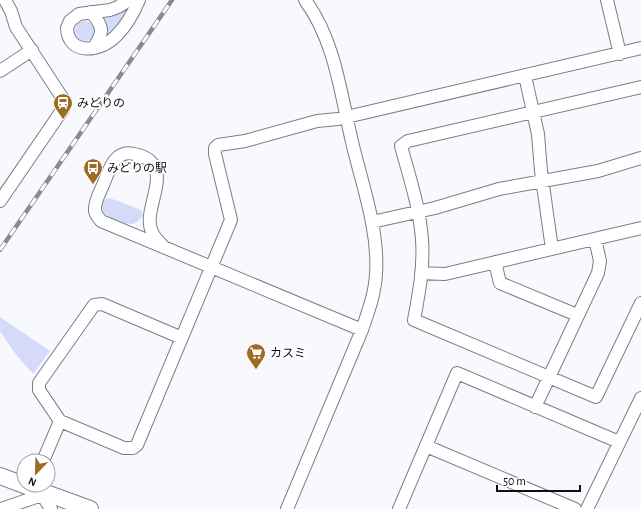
<svg xmlns="http://www.w3.org/2000/svg" width="641" height="509" font-family="'Alegreya Sans','Noto Sans JP',sans-serif">
	<style>
		.green { fill: #d6daf9 }
		.lines { fill: none; stroke-linecap: round; stroke-linejoin: round }
		.minor-casing { stroke: #7b7d89; stroke-width: 14 }
		.major-casing { stroke: #7b7d89; stroke-width: 18 }
		.minor { stroke: #fff; stroke-width: 12 }
		.major { stroke: #fff; stroke-width: 16 }
		.rail-casing { stroke: #8a8a90; stroke-width: 4.5 }
		.rail { stroke: #fff; stroke-width: 3; stroke-dasharray: 9; stroke-linecap: butt }
		.labels { text-anchor: middle; stroke-width: 4; stroke-linejoin: round; paint-order: stroke }
		.poi-label { font-size: 12px; fill: #0e0e13; stroke: #fff; text-anchor: start }
	</style>
	<rect width="100%" height="100%" fill="#f8f9ff"/>
	<!-- green -->
	<path class="green" d="M131 4 118 29 106 37V25L102 18C114 16 124 14 131 4Z
		M75 31a10 10 0 1 1 20 0a10 10 0 1 1-20 0Z
		M129 159C139 160 146 163 151 173L149 174 122 162Z
		M110 198 141 210 143 214C137 229 126 224 114 219 110 217 105 215 103 212 101 207 103 203 105 200Z
		M0 317 50 351 33 374 14 352 0 331Z"/>
	<g class="lines">
		<!-- minor casing -->
		<g class="minor-casing">
			<path id="minor" d="M129 0 118 7 110 10 79 14 70 21 67 28C68 56 101 52 116 36 125 27 134 12 139 0
				M607 0 620 54
				M91 12C103 26 105 32 93 48
				M0 71 32 50
				M525 76 538 134 541 171 552 249
				M641 87 408 141 401 146C409 176 420 208 422 240 424 267 419 293 414 320L596 397 641 303
				M0 201 63 109 65 102 16 27 11 11 5 0
				M372 222 435 208 499 189 598 171 641 158
				M163 246C159 242 154 237 152 232 142 211 169 178 150 161 147 158 139 155 134 154 114 149 109 171 103 185 100 192 94 202 95 211 96 215 98 217 101 221L362 330
				M495 262 500 283 577 315
				M421 273 445 274 641 228
				M182 338 102 304 94 305 39 383V390L60 421 124 448H133L137 445 231 220 215 154V148L218 145 245 141 317 121 338 119 641 48
				M535 407 598 273 600 261 595 239
				M426 446 575 509
				M43 461 60 421
				M38 488 51 509
				M1 509 42 495
				M287 509 362 330C368 312 375 294 376 274 379 232 363 187 353 146 341 97 336 42 305 0
				M399 509 457 373 619 442
				M587 509 641 398"/>
		</g>
		<!-- major casing -->
		<g class="major-casing">
			<path id="major" d="M0 476 24 485
				M24 485 90 509"/>
		</g>
		<!-- minor -->
		<use href="#minor" class="minor"/>
		<!-- major -->
		<use href="#major" class="major"/>
		<!-- rail casing -->
		<g class="rail-casing">
			<path id="rail" d="M0 250 172 0"/>
		</g>
		<!-- rail -->
		<use href="#rail" class="rail"/>
	</g>
	<!-- icons -->
	<defs>
		<g id="station-pin" transform="scale(1)"><path d="M0 17L-7.5 6A9.5 9.5 0 1 1 7.5 6Z" fill="#9f6a22" stroke="#fff"/><path d="M-3-6H3Q5-6 5-4V2Q5 4 3 4L4.5 6H3L1.5 4h-3L-3 6H-4.5L-3 4Q-5 4-5 2V-4Q-5-6-3-6ZM-3.5-4v3h7v-3ZM-3.5 1v1.5H-2V1ZM2 1v1.5H3.5V1Z" fill="#fff"/></g>
		<g id="bus-pin" transform="scale(1)"><path d="M0 17L-7.5 6A9.5 9.5 0 1 1 7.5 6Z" fill="#9f6a22" stroke="#fff"/><path d="M-5-6H5V4H4V6H2V4H-2V6H-4V4H-5ZM-3.5-4V0h7V-4ZM-3.5 1.2v1.5H-2V1.2ZM2 1.2v1.5H3.5V1.2Z" fill="#fff"/></g>
		<g id="supermarket-pin" transform="scale(1)"><path d="M0 17L-7.5 6A9.5 9.5 0 1 1 7.5 6Z" fill="#9f6a22" stroke="#fff"/><path d="M-6-5.5h2.5l.6 2H6L4.5 2H-2.5L-4.4-4H-6ZM-1.5 3.2a1.3 1.3 0 1 0 .1 0ZM3 3.2a1.3 1.3 0 1 0 .1 0Z" fill="#fff"/></g>
	</defs>
	<g fill-rule="evenodd">
		<use href="#station-pin" x="63" y="103"/>
		<use href="#bus-pin" x="93" y="168"/>
		<use href="#supermarket-pin" x="256" y="353"/>
	</g>
	<g class="labels">
		<!-- poi labels -->
		<g class="poi-label">
			<text x="77" y="107">みどりの</text>
			<text x="107" y="172">みどりの駅</text>
			<text x="270" y="357">カスミ</text>
		</g>
	</g>
	<!-- north arrow -->
	<g transform="translate(36 473) rotate(203)"><circle r="19" fill="#ffffff" stroke="#9f9fa1"/>
	<path d="M0-3L7 15L0 10L-7 15Z" fill="#9f6a22"/>
	<text y="-6" font-size="11" font-weight="bold" text-anchor="middle" fill="#0e0e13">N</text>
	</g>
	<!-- scale -->
	<path d="M497 485v6h83v-6" fill="none" stroke="#0e0e13" stroke-width="2"/>
	<text x="503" y="485" font-size="12" fill="#0e0e13" stroke="#ffffff" stroke-width="3" paint-order="stroke">50 m</text>
</svg>
